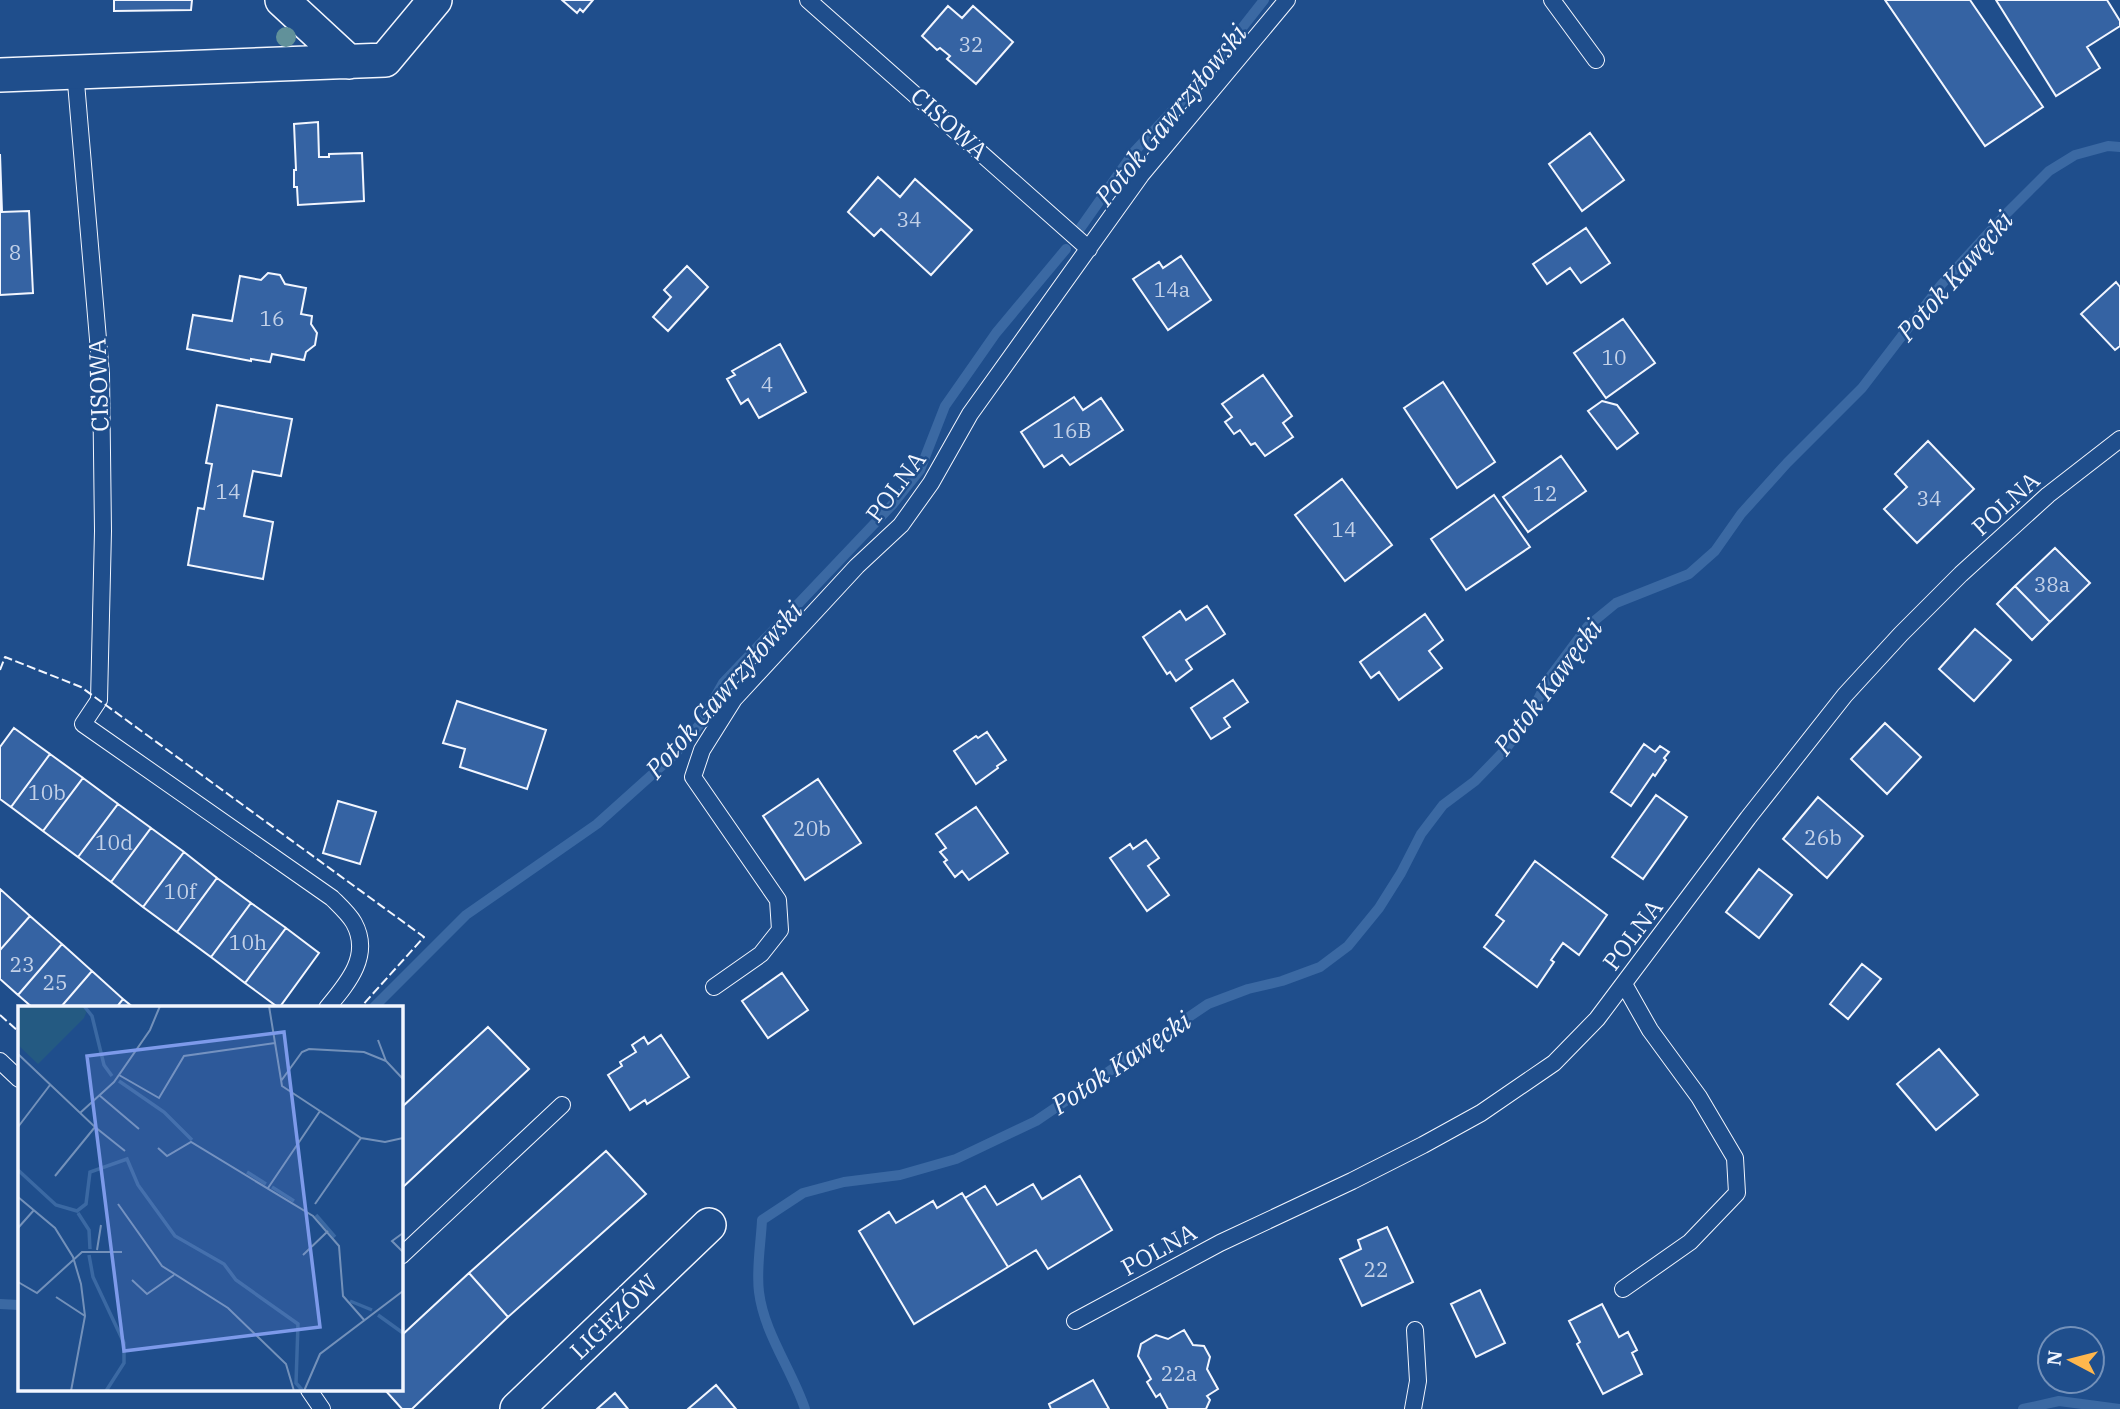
<svg xmlns="http://www.w3.org/2000/svg" width="2120" height="1409" font-family="'IBM Plex Serif',serif">
	<style>
		.lines { fill: none; stroke-linecap: round; stroke-linejoin: round }
		.stream { stroke: #3b69a3; stroke-width: 10 }
		.building { fill: #3563a3; stroke: #f2f6ff; stroke-width: 2 }
		.lane-casing { stroke: #f2f6ff; stroke-width: 18 }
		.street-casing { stroke: #f2f6ff; stroke-width: 36 }
		.lane { stroke: #1f4e8c; stroke-width: 16 }
		.street { stroke: #1f4e8c; stroke-width: 33 }
		.fence { stroke: #f2f6ff; stroke-width: 2; stroke-dasharray: 9 3.5; stroke-linecap: butt }
		.tree { fill: #61919a }
		.labels { text-anchor: middle; stroke-width: 5; stroke-linejoin: round; paint-order: stroke }
		.number-label { font-size: 21px; fill: #c3d1e8 }
		.street-label { font-size: 24px; fill: #f2f6ff; stroke: #1f4e8c }
		.water-label { font-size: 26px; font-style: italic; fill: #f2f6ff; stroke: #1f4e8c }
		.inset-river { fill: none; stroke: #3b69a3; stroke-width: 3.5 }
		.inset-road { fill: none; stroke: #7391ba; stroke-width: 2 }
		.view { fill: #7d9aea; fill-opacity: 0.15; stroke: #7d9aea; stroke-width: 3.5 }
		.inset-edge { fill: none; stroke: #f2f6ff; stroke-width: 3.5 }
	</style>
	<rect width="100%" height="100%" fill="#1f4e8c"/>
	<g class="lines">
		<!-- stream -->
		<path class="stream" d="M1079 230 1134 152 1201 80 1264 0
			M373 1008 466 915 597 824 675 754 700 724 723 683 893 504 920 470 945 406 996 333 1066 249
			M0 1304 19 1305
			M805 1409C792 1370 764 1333 759 1292 756 1269 761 1243 762 1220L803 1193 844 1182 900 1175 956 1159 1036 1121 1208 1004 1248 989 1282 981 1320 967 1348 946 1379 908 1401 873 1421 834 1443 805 1475 781 1505 750 1530 716 1547 681 1588 626 1616 603 1689 574 1715 551 1741 514 1787 463 1862 388 1941 285 2003 217 2049 171 2075 155 2108 146 2120 147
			M2023 1409 2059 1401 2120 1409"/>
	</g>
	<!-- building -->
	<path class="building" d="M114 0H192L191 10 114 11Z
		M562 0H593L583 12 580 9 577 13Z
		M1885 0H1970L2043 107 1985 146Z
		M1996 0H2107L2120 21V26L2087 47 2100 68 2056 96Z
		M948 6 962 18 973 6 1013 42 976 84 947 59 950 56 940 48 937 50 922 36Z
		M318 122 319 157H329V154L362 153 364 201 298 205 297 187H294V170H296L294 124Z
		M1590 133 1624 180 1582 211 1549 164Z
		M0 154 2 212 29 211 33 293 0 295Z
		M878 177 900 197 915 179 972 230 931 275 881 229 874 236 848 212Z
		M1586 228 1610 263 1581 283 1570 268 1547 284 1533 264Z
		M1181 256 1211 300 1168 330 1133 279 1159 262 1163 268Z
		M687 266 708 287 668 331 653 317 671 297 664 290Z
		M268 273 280 275 285 284 306 288 301 314 312 316 311 324 317 333 315 345 306 352 304 360 272 354 270 362 251 359V361L187 349 193 315 232 321 240 276 261 280Z
		M2116 282 2120 287V346L2115 350 2081 314Z
		M1623 319 1655 363 1606 398 1574 353Z
		M780 344 806 392 759 418 748 399 741 404 727 379 735 375 732 371Z
		M1263 375 1292 416 1283 423 1293 437 1265 456 1255 443 1251 445 1240 430 1234 434 1225 422 1232 417 1222 404Z
		M1443 382 1495 462 1457 488 1404 408Z
		M1074 397 1083 410 1101 398 1123 430 1070 465 1062 455 1044 467 1021 432Z
		M1602 401 1617 405 1638 433 1617 449 1588 411Z
		M217 405 292 419 281 476 253 471 244 516 273 522 263 579 188 565 198 508 204 509 212 464 206 463Z
		M1928 441 1974 489 1917 543 1884 509 1907 487 1895 474Z
		M1561 456 1586 491 1528 532 1503 497Z
		M1342 479 1392 545 1345 581 1295 515Z
		M1494 495 1530 547 1466 590 1431 539Z
		M2055 548 2090 583 2050 622 2015 586Z
		M2015 586 2050 622 2032 640 1997 604Z
		M1207 606 1225 634 1186 660 1192 669 1176 681 1170 672 1167 674 1143 637 1180 611 1186 620Z
		M1425 614 1443 640 1429 651 1442 668 1399 700 1379 672 1371 678 1360 662Z
		M1975 629 2011 660 1974 701 1939 669Z
		M1233 680 1248 702 1224 718 1230 727 1211 739 1191 708Z
		M457 701 546 730 527 789 460 767 465 749 443 743Z
		M1885 723 1921 757 1887 794 1851 759Z
		M14 728 50 754 11 807 0 799V747Z
		M987 732 1006 760 997 766 998 768 976 784 954 751 976 736 978 738Z
		M1644 744 1655 752 1660 746 1669 752 1664 758 1666 760 1655 776 1653 774 1631 806 1611 792Z
		M50 754 83 778 43 831 11 807Z
		M83 778 118 804 78 857 43 831Z
		M818 779 861 843 805 880 763 816Z
		M1656 795 1687 817 1643 879 1612 857Z
		M1818 797 1863 836 1827 878 1783 839Z
		M338 801 376 812 360 864 323 853Z
		M118 804 151 828 111 882 78 857Z
		M976 807 1008 853 969 880 962 871 955 877 944 862 947 860 940 852 946 848 936 834Z
		M151 828 184 852 143 907 111 882Z
		M1146 840 1159 858 1148 866 1169 895 1147 911 1110 858 1130 844 1133 849Z
		M184 852 217 878 177 932 143 907Z
		M1535 861 1607 915 1579 955 1563 943 1551 960 1554 962 1537 987 1484 947 1504 921 1496 915Z
		M1759 869 1792 895 1759 938 1726 912Z
		M217 878 251 903 211 957 177 932Z
		M0 889 30 916 0 950Z
		M251 903 286 928 245 983 211 957Z
		M30 916 62 944 18 995 0 979V950Z
		M286 928 319 953 279 1008 245 983Z
		M62 944 92 971 60 1008H33L18 995Z
		M1862 964 1881 979 1848 1019 1830 1004Z
		M92 971 123 999 116 1008H60Z
		M782 973 808 1010 768 1038 742 1001Z
		M123 999 134 1008H116Z
		M488 1027 529 1069 401 1189V1108Z
		M661 1035 689 1077 647 1104 645 1100 630 1110 608 1075 622 1066 620 1062 636 1052 632 1045 644 1037 648 1044Z
		M1939 1049 1978 1095 1936 1130 1897 1084Z
		M606 1151 646 1194 508 1317 469 1273Z
		M1080 1176 1112 1230 1048 1269 1036 1250 1008 1267 965 1198 985 1186 997 1205 1033 1184 1042 1199Z
		M962 1193 1008 1267 914 1324 859 1231 889 1212 896 1223 933 1201 937 1208Z
		M1387 1227 1413 1282 1362 1306 1340 1259 1361 1249 1358 1240Z
		M469 1273 508 1317 412 1409H402L385 1390H401V1336Z
		M1480 1290 1505 1343 1476 1357 1451 1304Z
		M1602 1304 1619 1337 1628 1332 1637 1350 1632 1353 1642 1374 1603 1394 1577 1344 1580 1342 1569 1321Z
		M1184 1330 1193 1345 1204 1346 1210 1357 1207 1369 1218 1389 1207 1396 1210 1400 1206 1409H1168L1160 1394 1156 1397 1147 1382 1151 1379 1138 1356 1141 1344 1156 1335 1168 1339Z
		M1093 1380 1109 1409H1051L1049 1404Z
		M716 1385 736 1409H688Z
		M615 1393 628 1409H597Z"/>
	<g class="lines">
		<!-- lane casing -->
		<g class="lane-casing">
			<path id="lane" d="M808 0 1089 249
				M1552 0 1596 60
				M75 71 101 374 103 531 99 700 83 724 332 898C339 905 349 914 354 923 372 956 347 984 327 1008
				M714 987 761 954 780 930 778 900 693 777 702 750 734 699 857 566 901 525 931 483 970 414 1141 175 1287 0
				M0 1061 19 1079
				M401 1256 562 1105
				M1623 1289 1690 1242 1737 1193 1735 1158 1699 1097 1650 1030 1624 984
				M1075 1321 1220 1243 1352 1181 1423 1145 1481 1113 1554 1063 1597 1019 1748 818 1845 695 1901 634 1961 574 2048 495 2120 439
				M309 1390 322 1409
				M1413 1409 1418 1381 1415 1330"/>
		</g>
		<!-- street casing -->
		<g class="street-casing">
			<path id="street" d="M282 0 349 62
				M0 75 385 60 435 0
				M517 1409 709 1225"/>
		</g>
		<!-- lane -->
		<use href="#lane" class="lane"/>
		<!-- street -->
		<use href="#street" class="street"/>
		<!-- fence -->
		<path class="fence" d="M0 670 5 657 81 687 424 937 360 1008
			M0 1015 19 1032"/>
	</g>
	<!-- trees -->
	<circle class="tree" cx="286" cy="37" r="10"/>
	<g class="labels">
		<!-- number labels -->
		<g class="number-label">
			<text x="971" y="52">32</text>
			<text x="909" y="227">34</text>
			<text x="15" y="260">8</text>
			<text x="1172" y="297">14a</text>
			<text x="272" y="326">16</text>
			<text x="1614" y="365">10</text>
			<text x="767" y="392">4</text>
			<text x="1072" y="438">16B</text>
			<text x="228" y="499">14</text>
			<text x="1545" y="501">12</text>
			<text x="1929" y="506">34</text>
			<text x="1344" y="537">14</text>
			<text x="2052" y="592">38a</text>
			<text x="47" y="800">10b</text>
			<text x="812" y="836">20b</text>
			<text x="1823" y="845">26b</text>
			<text x="114" y="850">10d</text>
			<text x="180" y="899">10f</text>
			<text x="248" y="950">10h</text>
			<text x="22" y="972">23</text>
			<text x="55" y="990">25</text>
			<text x="1376" y="1277">22</text>
			<text x="1179" y="1381">22a</text>
		</g>
		<!-- street labels -->
		<g class="street-label">
			<text transform="translate(949 124) rotate(42)" y="8">CISOWA</text>
			<text transform="translate(99 385) rotate(-92)" y="8">CISOWA</text>
			<text transform="translate(896 487) rotate(-53)" y="8">POLNA</text>
			<text transform="translate(2006 504) rotate(-42)" y="8">POLNA</text>
			<text transform="translate(1633 935) rotate(-53)" y="8">POLNA</text>
			<text transform="translate(1159 1250) rotate(-29)" y="8">POLNA</text>
			<text transform="translate(614 1317) rotate(-44)" y="8">LIGĘZÓW</text>
		</g>
		<!-- water labels -->
		<g class="water-label">
			<text transform="translate(1171 115) rotate(-51)" y="9">Potok Gawrzyłowski</text>
			<text transform="translate(1955 276) rotate(-49)" y="9">Potok Kawęcki</text>
			<text transform="translate(1548 687) rotate(-53)" y="9">Potok Kawęcki</text>
			<text transform="translate(724 690) rotate(-49)" y="9">Potok Gawrzyłowski</text>
			<text transform="translate(1121 1063) rotate(-34)" y="9">Potok Kawęcki</text>
		</g>
	</g>
	<!-- overview -->
	<g transform="translate(18 1006)">
		<rect width="385" height="385" fill="#1f4e8c"/>
		<path d="M0 0H71L66 12 20 58 0 39Z" fill="#245a82"/>
		<path class="inset-river" d="M66 0 74 10 86 59 94 70M101 75 146 106 174 134M0 164 38 199 59 205 68 198 72 166 109 153 120 179 157 230 206 258 218 274 280 318 278 377 285 385M229 166 248 178M254 181 276 195M60 207 71 224 72 243M298 209 317 231M71 249 75 271 106 337V357L88 385M332 295 354 304M360 309 385 327"/>
		<path class="inset-road" d="M251 0 264 80 343 132 367 136 385 132M360 34 368 55 385 73M0 48 77 121 37 170M101 69 141 92 166 50 257 37M263 75 284 46 291 43 346 46 368 55M81 89 121 123M62 107 96 76 132 24 142 0M0 121 32 79M77 121 107 145M140 142 149 150 173 136 295 210 321 240 325 290 347 315M250 182 302 105M0 191 37 222 55 251 63 278 67 310 53 385M100 198 144 260 210 302 268 358 276 385M297 198 343 132M0 222 16 204M385 227 374 235 385 246M79 244 83 219M285 249 310 225M114 274 129 288 156 269M0 276 19 287 64 246H104M38 291 67 310M286 385 302 348 385 285"/>
		<path class="view" d="M266 26 302 321 106 345 69 50Z"/>
		<rect width="385" height="385" class="inset-edge"/>
	</g>
	<!-- north arrow -->
	<g transform="translate(2071 1360) rotate(277)"><circle r="33" fill="#1f4e8c" stroke="#7391ba" stroke-width="2"/>
	<path d="M0-5L12 26L0 18L-12 26Z" fill="#ffb74d"/>
	<text y="-10" font-size="19" font-weight="bold" text-anchor="middle" fill="#f2f6ff">N</text>
	</g>
</svg>
